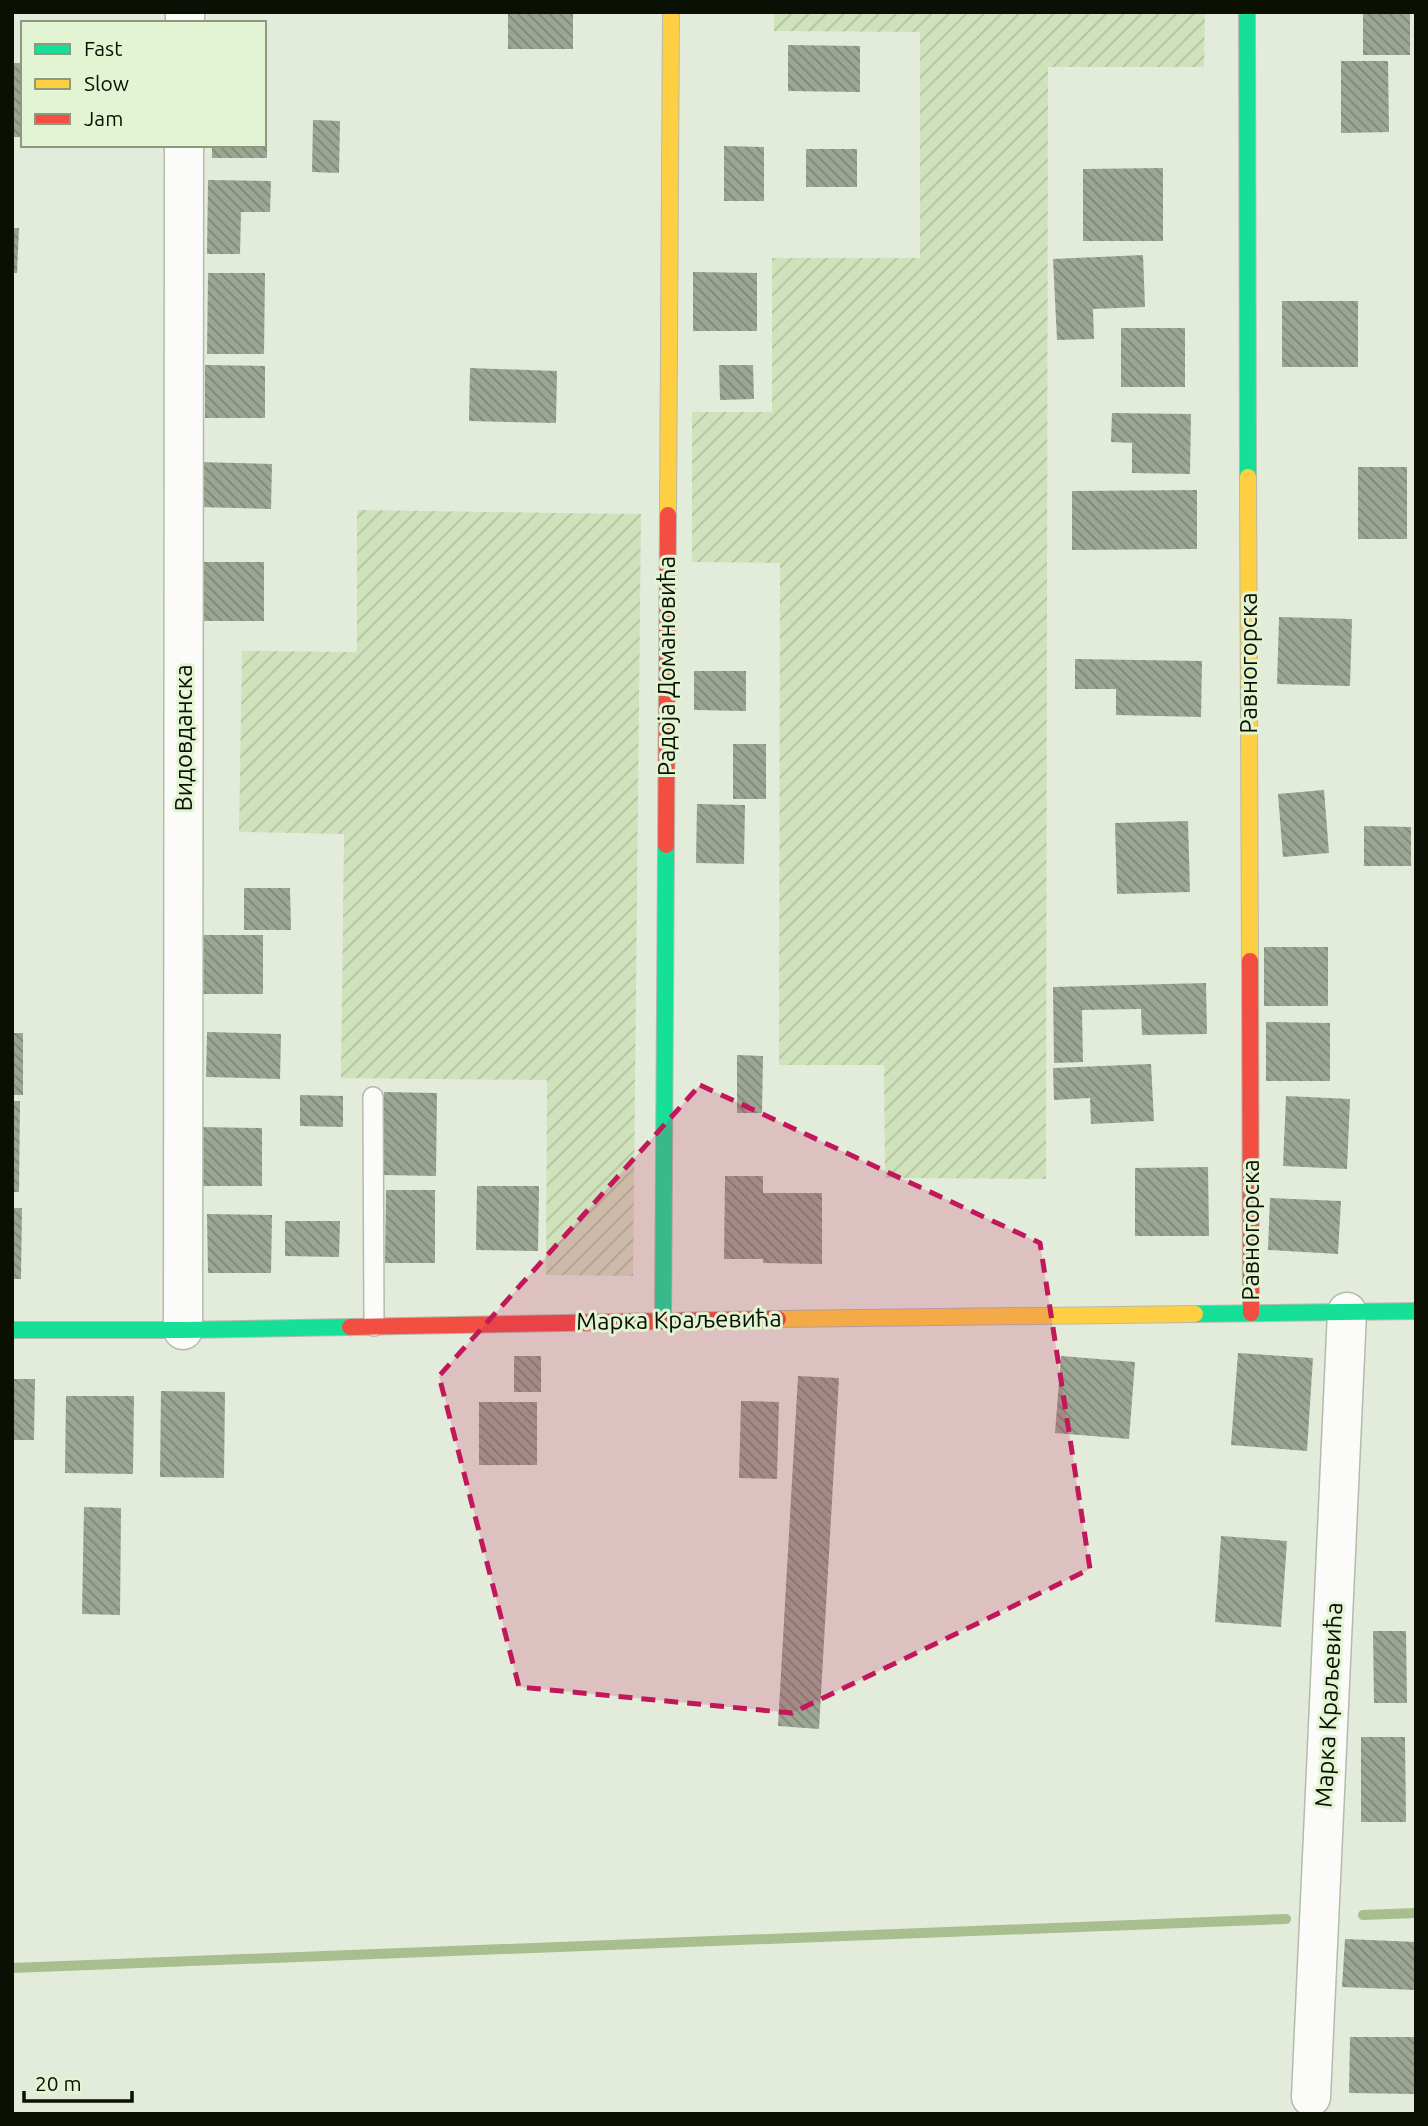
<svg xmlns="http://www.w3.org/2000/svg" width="1428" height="2126" font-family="Ubuntu,sans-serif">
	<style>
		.garden { fill: url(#garden-furrows) }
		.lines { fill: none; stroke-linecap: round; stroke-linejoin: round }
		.stream { stroke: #a8be8e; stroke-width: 10 }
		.building { fill: url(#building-back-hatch) }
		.lane-casing { stroke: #b4bbad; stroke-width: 22 }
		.street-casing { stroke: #b4bbad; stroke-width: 41 }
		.fast-casing { stroke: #b4bbad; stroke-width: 18 }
		.slow-casing { stroke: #b4bbad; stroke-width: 18 }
		.jam-casing { stroke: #b4bbad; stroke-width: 18 }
		.lane { stroke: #fbfcf9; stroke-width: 19 }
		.street { stroke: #fbfcf9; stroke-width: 38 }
		.fast { stroke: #16e098; stroke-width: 16 }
		.slow { stroke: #ffcf43; stroke-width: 16 }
		.jam { stroke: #f24e42; stroke-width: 16 }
		.marked { fill: #c2185b; fill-opacity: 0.2; stroke: #c2185b; stroke-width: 5; stroke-dasharray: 14 9; stroke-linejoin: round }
		.labels { text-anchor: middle; stroke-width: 6; stroke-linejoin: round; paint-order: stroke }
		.street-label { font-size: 24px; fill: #0b1005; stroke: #e3f4d2 }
	</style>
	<defs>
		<pattern id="garden-furrows" width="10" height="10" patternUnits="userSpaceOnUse" patternTransform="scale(1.75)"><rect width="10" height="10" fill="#d0e2bc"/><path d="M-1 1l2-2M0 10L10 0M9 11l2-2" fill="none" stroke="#b1c1a0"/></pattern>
		<pattern id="building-back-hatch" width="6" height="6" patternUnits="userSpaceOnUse" patternTransform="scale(1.75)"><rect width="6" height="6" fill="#9da692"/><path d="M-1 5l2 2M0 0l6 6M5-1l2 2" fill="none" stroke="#7e8675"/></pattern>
	</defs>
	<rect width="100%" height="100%" fill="#e3ecda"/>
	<!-- garden -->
	<path class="garden" d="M774 12H1205L1204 67H1048L1046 1179 885 1178 884 1065H779L780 563 692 562V412H772V258H920V32L774 31Z
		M357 510 641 514 633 1276 546 1275 547 1080 341 1078 344 834 239 832 242 651 357 652Z"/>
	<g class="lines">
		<!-- stream -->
		<path class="stream" d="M1363 1915 1416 1913
			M12 1968 1286 1919"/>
	</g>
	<!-- building -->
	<path class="building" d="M508 12H573V49H508Z
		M1363 12H1410V55H1363Z
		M788 45 860 46V92L788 91Z
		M1341 61H1388L1389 132 1341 133Z
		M12 63H23L22 137H12Z
		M264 85H267V158H212V145H264Z
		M313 120 340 121 339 173 312 172Z
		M724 146 764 147V201H724Z
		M806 149H857V187H806Z
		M1163 168V241H1083V169Z
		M208 180 271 181 270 212H241L240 254H207Z
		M12 228H19L17 273H12Z
		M1143 255 1145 307 1093 309 1094 339 1057 340 1053 259Z
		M693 272 757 273V331H693Z
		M208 273H265L264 354H207Z
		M1282 301H1358V367H1282Z
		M1121 328H1185V387H1121Z
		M205 365 265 366V418H205Z
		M719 365H753L754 399 720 400Z
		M470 368 557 371 556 423 469 421Z
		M1112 413 1191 414 1190 474 1132 473V443L1111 442Z
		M198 462 272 464 271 509 197 507Z
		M1358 467H1407V539H1358Z
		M1197 490V549L1072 550V491Z
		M202 562H264V621H203Z
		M1279 617 1352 619 1350 686 1277 684Z
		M1075 659 1202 661 1201 717 1116 715V689H1075Z
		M694 671H746V711L694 710Z
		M733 744H766V799H733Z
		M1324 790 1329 853 1283 857 1278 794Z
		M697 804 745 805 744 864 696 863Z
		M1188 821 1190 892 1117 894 1115 823Z
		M1364 826 1411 827V866H1364Z
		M244 888H290L291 930H244Z
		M198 935H263V994H198Z
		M1264 947H1328V1006H1264Z
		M1206 983 1207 1034 1142 1035 1141 1009 1082 1010 1083 1062 1054 1063 1053 987Z
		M1266 1022 1330 1023V1081H1266Z
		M207 1032 281 1034 280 1079 206 1077Z
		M12 1033H23V1095H12Z
		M737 1055 763 1056 762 1113H737Z
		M1151 1064 1154 1121 1091 1124 1090 1098 1054 1100 1053 1068Z
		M384 1092 437 1093 436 1176 384 1175Z
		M300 1095 343 1096V1127L300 1126Z
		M1286 1096 1350 1099 1347 1169 1283 1166Z
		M12 1101H20L19 1192H12Z
		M198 1127 262 1128V1186H198Z
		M1208 1167 1209 1236H1135V1168Z
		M725 1176H763V1193H822V1264L763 1263V1259H724Z
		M477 1186H539L538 1251 476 1250Z
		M386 1190H435V1263H385Z
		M1270 1198 1341 1201 1338 1254 1268 1250Z
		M12 1208H22L21 1279H12Z
		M207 1214 272 1215 271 1273H208Z
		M285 1221H340L339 1257 285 1256Z
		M1238 1353 1313 1358 1307 1451 1231 1445Z
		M514 1356H541V1392H514Z
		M1061 1356 1135 1362 1129 1439 1055 1433Z
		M798 1376 839 1378 819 1729 778 1726Z
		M12 1379H35L34 1440H12Z
		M161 1391 225 1392 224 1478 160 1477Z
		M66 1396H134L133 1474 65 1473Z
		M741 1401 779 1402 777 1479 739 1478Z
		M479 1402H537V1465H479Z
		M84 1507 121 1508 120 1615 82 1614Z
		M1221 1536 1287 1541 1281 1627 1215 1622Z
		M1373 1631H1406L1407 1703H1374Z
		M1361 1737H1405L1406 1822H1361Z
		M1345 1939 1416 1942V1990L1342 1987Z
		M1350 2037H1416V2094L1349 2093Z"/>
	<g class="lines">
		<!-- lane casing -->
		<g class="lane-casing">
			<path id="lane" d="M373 1097 374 1326"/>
		</g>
		<!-- street casing -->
		<g class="street-casing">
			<path id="street" d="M185 23V12
				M183 1330 184 145
				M1311 2097 1347 1312"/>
		</g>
		<!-- fast casing -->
		<g class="fast-casing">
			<path id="fast" d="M1247 12 1248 477
				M1195 1314 1416 1311
				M663 1320 666 845
				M12 1330H183L350 1327"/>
		</g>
		<!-- slow casing -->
		<g class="slow-casing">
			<path id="slow" d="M1248 477 1250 961
				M668 515 671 12
				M778 1319 1195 1314"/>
		</g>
		<!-- jam casing -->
		<g class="jam-casing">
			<path id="jam" d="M666 845 668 515
				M1250 961 1251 1313
				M350 1327 778 1319"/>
		</g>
		<!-- lane -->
		<use href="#lane" class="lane"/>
		<!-- street -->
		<use href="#street" class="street"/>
		<!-- fast -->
		<use href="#fast" class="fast"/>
		<!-- slow -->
		<use href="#slow" class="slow"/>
		<!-- jam -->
		<use href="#jam" class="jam"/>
	</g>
	<!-- marked area -->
	<path class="marked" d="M700 1085 1040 1243 1090 1569 792 1713 519 1687 439 1376Z"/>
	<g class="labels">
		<!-- street labels -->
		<g class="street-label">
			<text transform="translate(1249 663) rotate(-90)" y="8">Равногорска</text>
			<text transform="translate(667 666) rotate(-90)" y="8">Радоја Домановића</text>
			<text transform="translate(184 738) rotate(-90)" y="8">Видовданска</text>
			<text transform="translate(1251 1230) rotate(-90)" y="8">Равногорска</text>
			<text transform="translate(679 1320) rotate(-1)" y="8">Марка Краљевића</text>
			<text transform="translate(1329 1705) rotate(-87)" y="8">Марка Краљевића</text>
		</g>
	</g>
	<!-- border -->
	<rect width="1428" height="2126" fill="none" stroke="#0b1005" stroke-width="28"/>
	<!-- legend -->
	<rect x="21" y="21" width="245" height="126" fill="#e3f4d2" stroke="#8d9980" stroke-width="2"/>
	<rect x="35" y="44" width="35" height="10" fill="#16e098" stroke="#8d9980" stroke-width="2"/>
	<text x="84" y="56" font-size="21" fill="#0b1005">Fast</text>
	<rect x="35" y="79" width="35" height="10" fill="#ffcf43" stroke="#8d9980" stroke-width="2"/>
	<text x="84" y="91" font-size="21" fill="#0b1005">Slow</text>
	<rect x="35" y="114" width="35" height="10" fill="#f24e42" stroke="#8d9980" stroke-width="2"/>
	<text x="84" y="126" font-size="21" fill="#0b1005">Jam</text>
	<!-- scale -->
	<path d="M24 2091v10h108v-10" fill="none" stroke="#0b1005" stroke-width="3.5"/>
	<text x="35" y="2091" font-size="21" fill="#0b1005" stroke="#e3f4d2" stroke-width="5" paint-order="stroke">20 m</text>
</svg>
